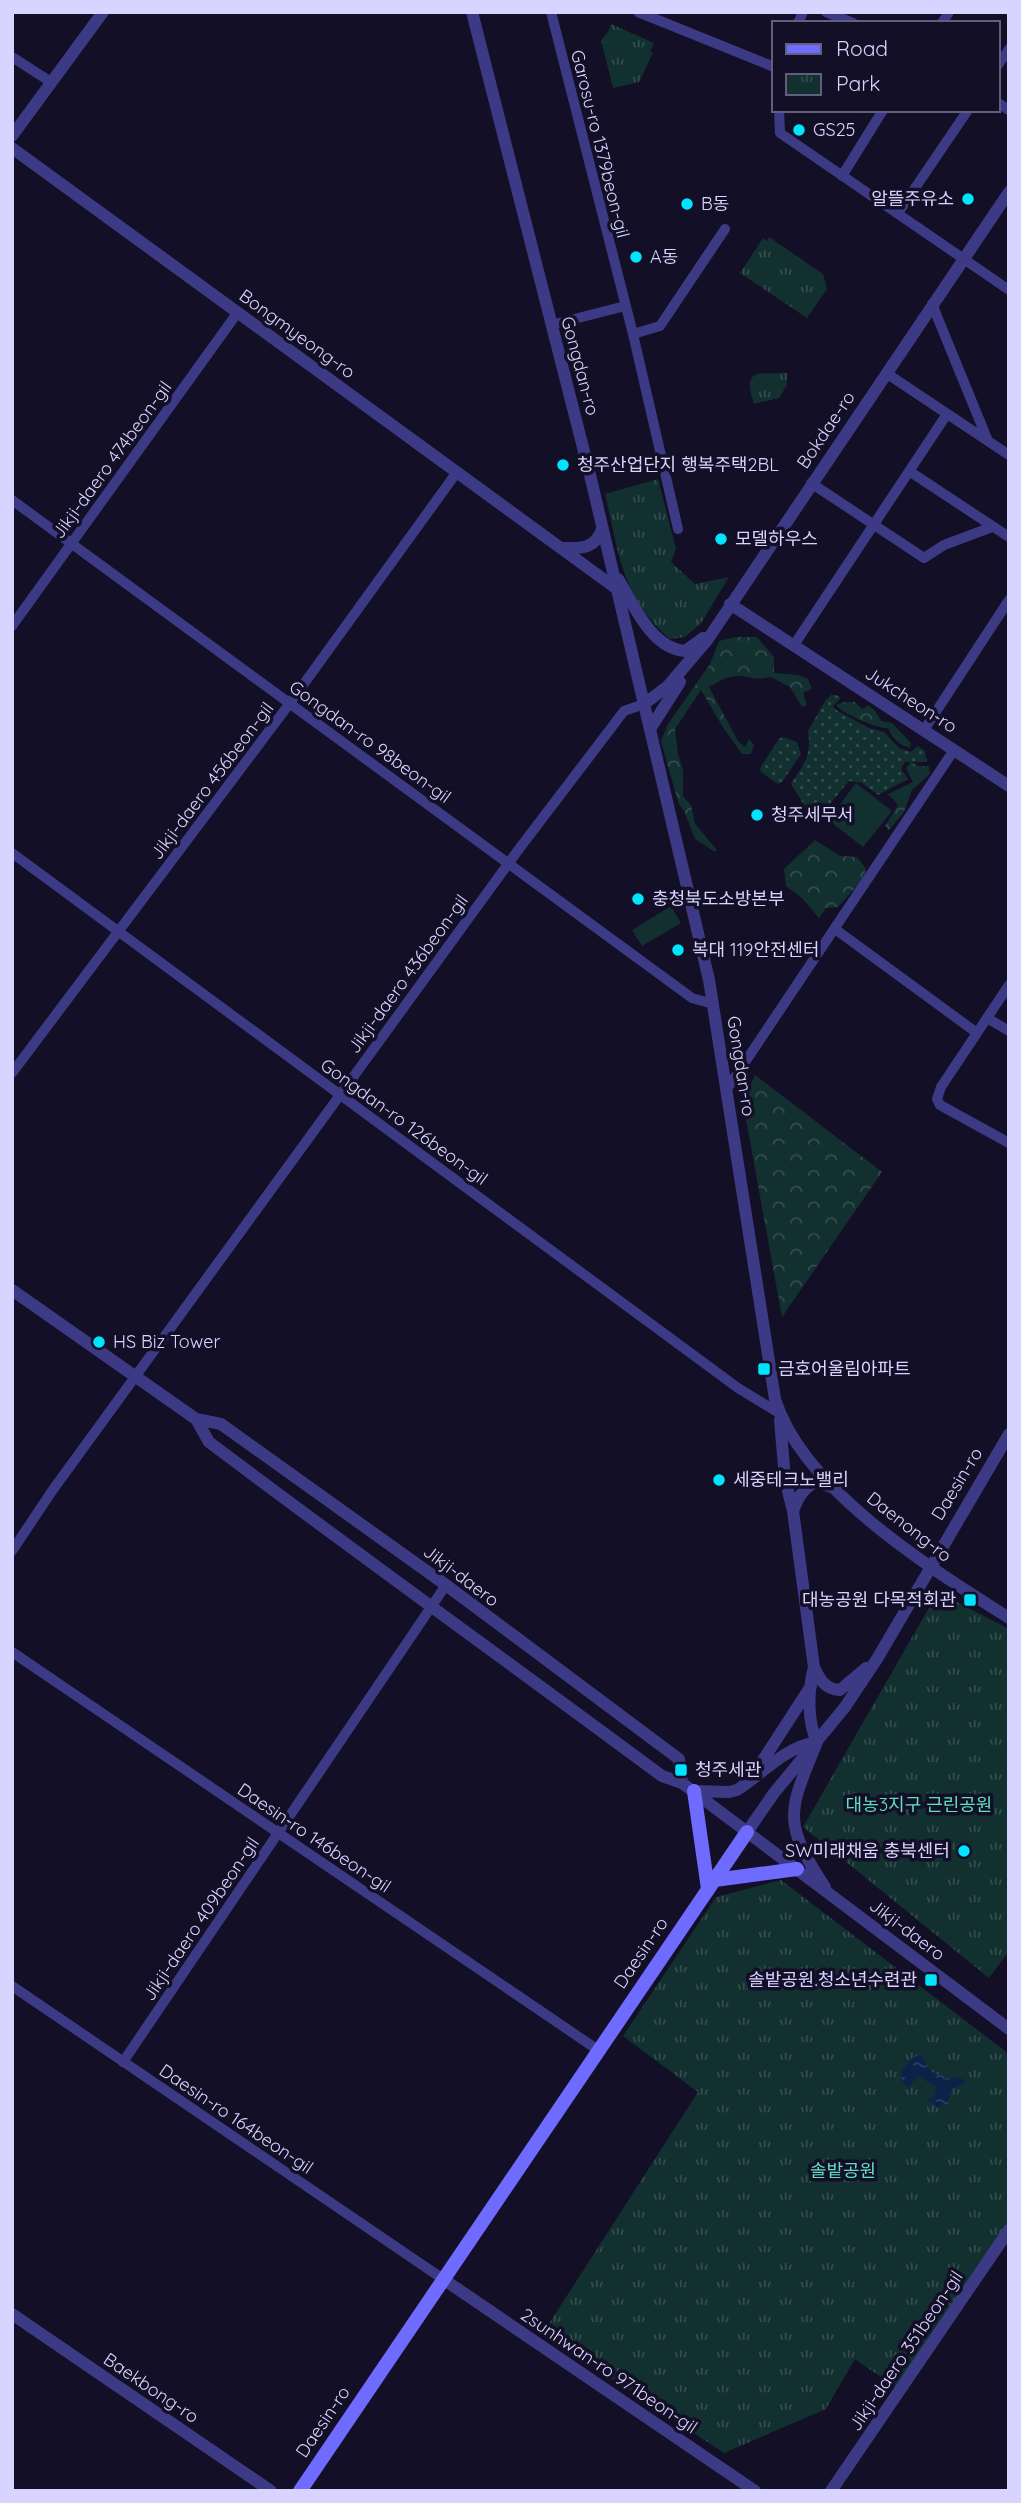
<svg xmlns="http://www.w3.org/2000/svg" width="1021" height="2503" font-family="Quicksand,'Noto Sans KR',sans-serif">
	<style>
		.grass { fill: url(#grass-dots) }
		.forest { fill: url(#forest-crowns) }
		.park { fill: url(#park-tufts) }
		.garden { fill: #12302f }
		.water { fill: url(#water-ripples) }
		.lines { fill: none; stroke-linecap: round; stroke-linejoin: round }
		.minor { stroke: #3d3a85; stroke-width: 10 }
		.tertiary { stroke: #3d3a85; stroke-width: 12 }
		.secondary { stroke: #6f6bff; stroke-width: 14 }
		.poi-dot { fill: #00e5ff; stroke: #130f26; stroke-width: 2.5 }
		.labels { text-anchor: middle; stroke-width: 7; stroke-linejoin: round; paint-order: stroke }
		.poi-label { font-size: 18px; fill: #d9d4ff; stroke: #130f26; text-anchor: start }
		.street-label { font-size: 18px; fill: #d9d4ff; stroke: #130f26 }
		.park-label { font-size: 18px; fill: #5fe0c0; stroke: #130f26 }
	</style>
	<defs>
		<pattern id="grass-dots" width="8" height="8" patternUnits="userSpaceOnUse" patternTransform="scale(1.75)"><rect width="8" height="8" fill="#12302f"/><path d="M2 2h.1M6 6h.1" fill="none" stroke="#344d4e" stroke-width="1.8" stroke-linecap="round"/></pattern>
		<pattern id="forest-crowns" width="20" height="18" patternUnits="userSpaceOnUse" patternTransform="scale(1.75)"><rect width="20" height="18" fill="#12302f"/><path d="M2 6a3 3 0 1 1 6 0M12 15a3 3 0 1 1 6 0" fill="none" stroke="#344d4e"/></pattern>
		<pattern id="park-tufts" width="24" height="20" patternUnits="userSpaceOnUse" patternTransform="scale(1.75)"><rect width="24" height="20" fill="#12302f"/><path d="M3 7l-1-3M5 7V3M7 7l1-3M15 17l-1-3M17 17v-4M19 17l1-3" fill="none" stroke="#344d4e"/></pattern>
		<pattern id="water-ripples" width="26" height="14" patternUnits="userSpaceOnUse" patternTransform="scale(1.75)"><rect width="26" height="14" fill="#0c2248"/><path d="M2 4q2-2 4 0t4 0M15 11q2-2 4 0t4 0" fill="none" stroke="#2f4163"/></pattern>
	</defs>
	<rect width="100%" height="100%" fill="#130f26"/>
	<!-- grass -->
	<path class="grass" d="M831 695H836L841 698 833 706 836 710 869 728 884 732 899 748 911 752 918 746 925 751 927 762H905L901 769 908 779 878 795 862 783 849 781 824 811 819 824 812 818 791 784C804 763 812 756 808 731L825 701Z
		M783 737 797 742 801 754 782 782 778 784 761 772 760 768 779 739Z"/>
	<!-- forest -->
	<path class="forest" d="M735 637H757L774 657V673L798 675 808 679 812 689 803 693 807 705 802 707 790 687 771 677C753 682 745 673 731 677 724 678 716 683 709 687L738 741 745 747 749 739 754 745 751 754H742L724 729 701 690 675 729 678 754 683 770V796L691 805 695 824 717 850 715 852 695 839 685 813 678 802 661 741 668 724 710 664 719 641Z
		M844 702H855L862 709 869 705 876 712 881 721 892 723 911 743 910 748C899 744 893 740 888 728 877 729 843 714 836 705Z
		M911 762 919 766H929L930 774 912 790 904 812 889 830 885 826 898 805 888 794 913 782 906 768Z
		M815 840 840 856 857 857 866 869 864 878 838 907 826 908 819 918 802 898 786 886 784 869Z
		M755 1075 882 1172 782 1317 743 1103Z"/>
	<!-- park -->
	<path class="park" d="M611 24 654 43 650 51 653 53 639 82 613 88 601 40 608 32Z
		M769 237 823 274 827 289 807 318 740 273 763 238 767 241Z
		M787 373V385L779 398 754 404C742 368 757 374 787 373Z
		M658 479 676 549 671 562 695 584 729 577 701 623 685 637 670 639C621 597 619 553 605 494Z
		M938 1592 1009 1629V1951L989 1978 803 1827Z
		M781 1880 1009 2054V2221L895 2387 855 2359 826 2409 724 2453 543 2333 698 2092 623 2036 716 1897Z"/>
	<!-- garden -->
	<path class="garden" d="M856 783 892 811 863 847 828 820Z
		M671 906 681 923 642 946 632 930Z"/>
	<!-- water -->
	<path class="water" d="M921 2054C926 2064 930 2077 944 2074L945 2079 957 2077 965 2080V2083L952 2089 948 2104 940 2105V2109L927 2099 935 2097 936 2087 918 2076 908 2088 902 2081 901 2072 912 2058Z"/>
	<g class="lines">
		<!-- minor -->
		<path class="minor" d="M551 12 633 334 678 529
			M638 12 774 67
			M826 12 853 23
			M798 23 803 12
			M942 23 949 12
			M12 57 51 82
			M998 65 1009 49
			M998 103 1009 110
			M779 110 780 133 1009 290
			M842 176 883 110
			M898 213 968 110
			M932 304 988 441
			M551 325 625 306
			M633 334 660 326 725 229
			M886 373 1009 455
			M909 471 1009 537
			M811 483 924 558 944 545 992 527
			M12 500 692 998 713 1004
			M12 626 238 312
			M794 645 947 414
			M924 730 1009 600
			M12 853 738 1388 779 1413
			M835 929 977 1033
			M1009 985 941 1087 937 1099 940 1105 1009 1143
			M987 1018 1009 1031
			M12 1073 290 703 457 472
			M727 1089 954 750
			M12 1551 52 1491 519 849 624 711 644 704
			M12 1652 598 2050
			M12 1986 443 2279
			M123 2062 446 1585"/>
		<!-- tertiary -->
		<path class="tertiary" d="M472 12 591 479 709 980 775 1399C803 1490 932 1569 1009 1618
			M12 136 103 12
			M12 148 617 589
			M561 548C580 548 595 550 602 529
			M618 579C634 605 651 648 685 651L703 638
			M730 604 1009 786
			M644 704 668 686 708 639 1009 192
			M650 729 680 682
			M12 1290 196 1419 209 1442C359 1555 511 1664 662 1776L682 1783 1009 2029
			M196 1419 221 1424 446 1585 679 1759 682 1783
			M780 1420 785 1479 793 1511 814 1667C820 1680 825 1689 840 1690L866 1668
			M793 1511C798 1497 803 1489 815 1482L832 1487
			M814 1667C808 1690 807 1721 817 1742 789 1811 781 1821 825 1887
			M756 1771 811 1686
			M694 1791 729 1792 737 1790C765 1772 783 1748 817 1742
			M747 1832 774 1793 845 1707 877 1659 1009 1434
			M443 2279 755 2491
			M12 2314 271 2491
			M831 2491 1009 2230"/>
		<!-- secondary -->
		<path class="secondary" d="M694 1791 708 1889
			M715 1880 797 1869
			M300 2491 747 1832"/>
	</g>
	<!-- markers -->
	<g class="poi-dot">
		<circle cx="799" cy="130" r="7"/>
		<circle cx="968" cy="199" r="7"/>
		<circle cx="687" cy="204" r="7"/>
		<circle cx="636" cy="257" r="7"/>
		<circle cx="563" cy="465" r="7"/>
		<circle cx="721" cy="539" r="7"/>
		<circle cx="757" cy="815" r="7"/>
		<circle cx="638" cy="899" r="7"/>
		<circle cx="678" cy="950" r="7"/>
		<circle cx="99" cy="1342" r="7"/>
		<rect x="757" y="1362" width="14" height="14" rx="3.5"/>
		<circle cx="719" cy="1480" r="7"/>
		<rect x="963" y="1593" width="14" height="14" rx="3.5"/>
		<rect x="674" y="1763" width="14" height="14" rx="3.5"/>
		<circle cx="964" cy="1851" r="7"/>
		<rect x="924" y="1973" width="14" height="14" rx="3.5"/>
	</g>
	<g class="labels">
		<!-- poi labels -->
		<g class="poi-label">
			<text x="813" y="136">GS25</text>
			<text x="954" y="205" text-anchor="end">알뜰주유소</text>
			<text x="701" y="210">B동</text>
			<text x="650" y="263">A동</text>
			<text x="577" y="471">청주산업단지 행복주택2BL</text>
			<text x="735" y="545">모델하우스</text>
			<text x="771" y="821">청주세무서</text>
			<text x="652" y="905">충청북도소방본부</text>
			<text x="692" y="956">복대 119안전센터</text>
			<text x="113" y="1348">HS Biz Tower</text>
			<text x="778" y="1375">금호어울림아파트</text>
			<text x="733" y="1486">세중테크노밸리</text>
			<text x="956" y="1606" text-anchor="end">대농공원 다목적회관</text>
			<text x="695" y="1776">청주세관</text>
			<text x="950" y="1857" text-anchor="end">SW미래채움 충북센터</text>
			<text x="917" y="1986" text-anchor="end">솔밭공원.청소년수련관</text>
		</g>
		<!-- street labels -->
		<g class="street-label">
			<text transform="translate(600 144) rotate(76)" y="6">Garosu-ro 1379beon-gil</text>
			<text transform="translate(297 334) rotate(36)" y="6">Bongmyeong-ro</text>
			<text transform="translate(580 366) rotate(75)" y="6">Gongdan-ro</text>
			<text transform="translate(826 430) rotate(-56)" y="6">Bokdae-ro</text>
			<text transform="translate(112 460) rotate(-54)" y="6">Jikji-daero 474beon-gil</text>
			<text transform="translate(911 700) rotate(33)" y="6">Jukcheon-ro</text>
			<text transform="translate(370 742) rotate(36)" y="6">Gongdan-ro 98beon-gil</text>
			<text transform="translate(212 781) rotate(-53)" y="6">Jikji-daero 456beon-gil</text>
			<text transform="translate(408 974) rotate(-54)" y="6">Jikji-daero 436beon-gil</text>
			<text transform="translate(741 1066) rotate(81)" y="6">Gongdan-ro</text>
			<text transform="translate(404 1122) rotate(36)" y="6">Gongdan-ro 126beon-gil</text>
			<text transform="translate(957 1484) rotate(-59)" y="6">Daesin-ro</text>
			<text transform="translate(909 1527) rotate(38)" y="6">Daenong-ro</text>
			<text transform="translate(461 1576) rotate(37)" y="6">Jikji-daero</text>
			<text transform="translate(314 1838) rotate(34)" y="6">Daesin-ro 146beon-gil</text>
			<text transform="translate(201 1919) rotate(-56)" y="6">Jikji-daero 409beon-gil</text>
			<text transform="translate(907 1930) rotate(37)" y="6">Jikji-daero</text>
			<text transform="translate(641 1953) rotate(-56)" y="6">Daesin-ro</text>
			<text transform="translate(236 2119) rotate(34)" y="6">Daesin-ro 164beon-gil</text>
			<text transform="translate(906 2351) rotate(-56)" y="6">Jikji-daero 351beon-gil</text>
			<text transform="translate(609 2371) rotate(34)" y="6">2sunhwan-ro 971beon-gil</text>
			<text transform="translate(151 2388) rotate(34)" y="6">Baekbong-ro</text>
			<text transform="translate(323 2422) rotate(-56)" y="6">Daesin-ro</text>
		</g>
		<!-- park labels -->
		<g class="park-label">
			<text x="919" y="1811">대농3지구 근린공원</text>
			<text x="843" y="2177">솔밭공원</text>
		</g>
	</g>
	<!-- border -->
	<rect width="1021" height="2503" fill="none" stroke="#d9d4ff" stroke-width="28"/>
	<!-- legend -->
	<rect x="772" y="21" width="228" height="91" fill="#130f26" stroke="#625e7d" stroke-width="2"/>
	<rect x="786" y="44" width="35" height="10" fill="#6f6bff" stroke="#625e7d" stroke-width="2"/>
	<text x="836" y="56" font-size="21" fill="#d9d4ff">Road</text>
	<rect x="786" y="74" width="35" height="21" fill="url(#park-tufts)" stroke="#625e7d" stroke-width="2"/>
	<text x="836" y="91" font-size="21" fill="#d9d4ff">Park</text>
</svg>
